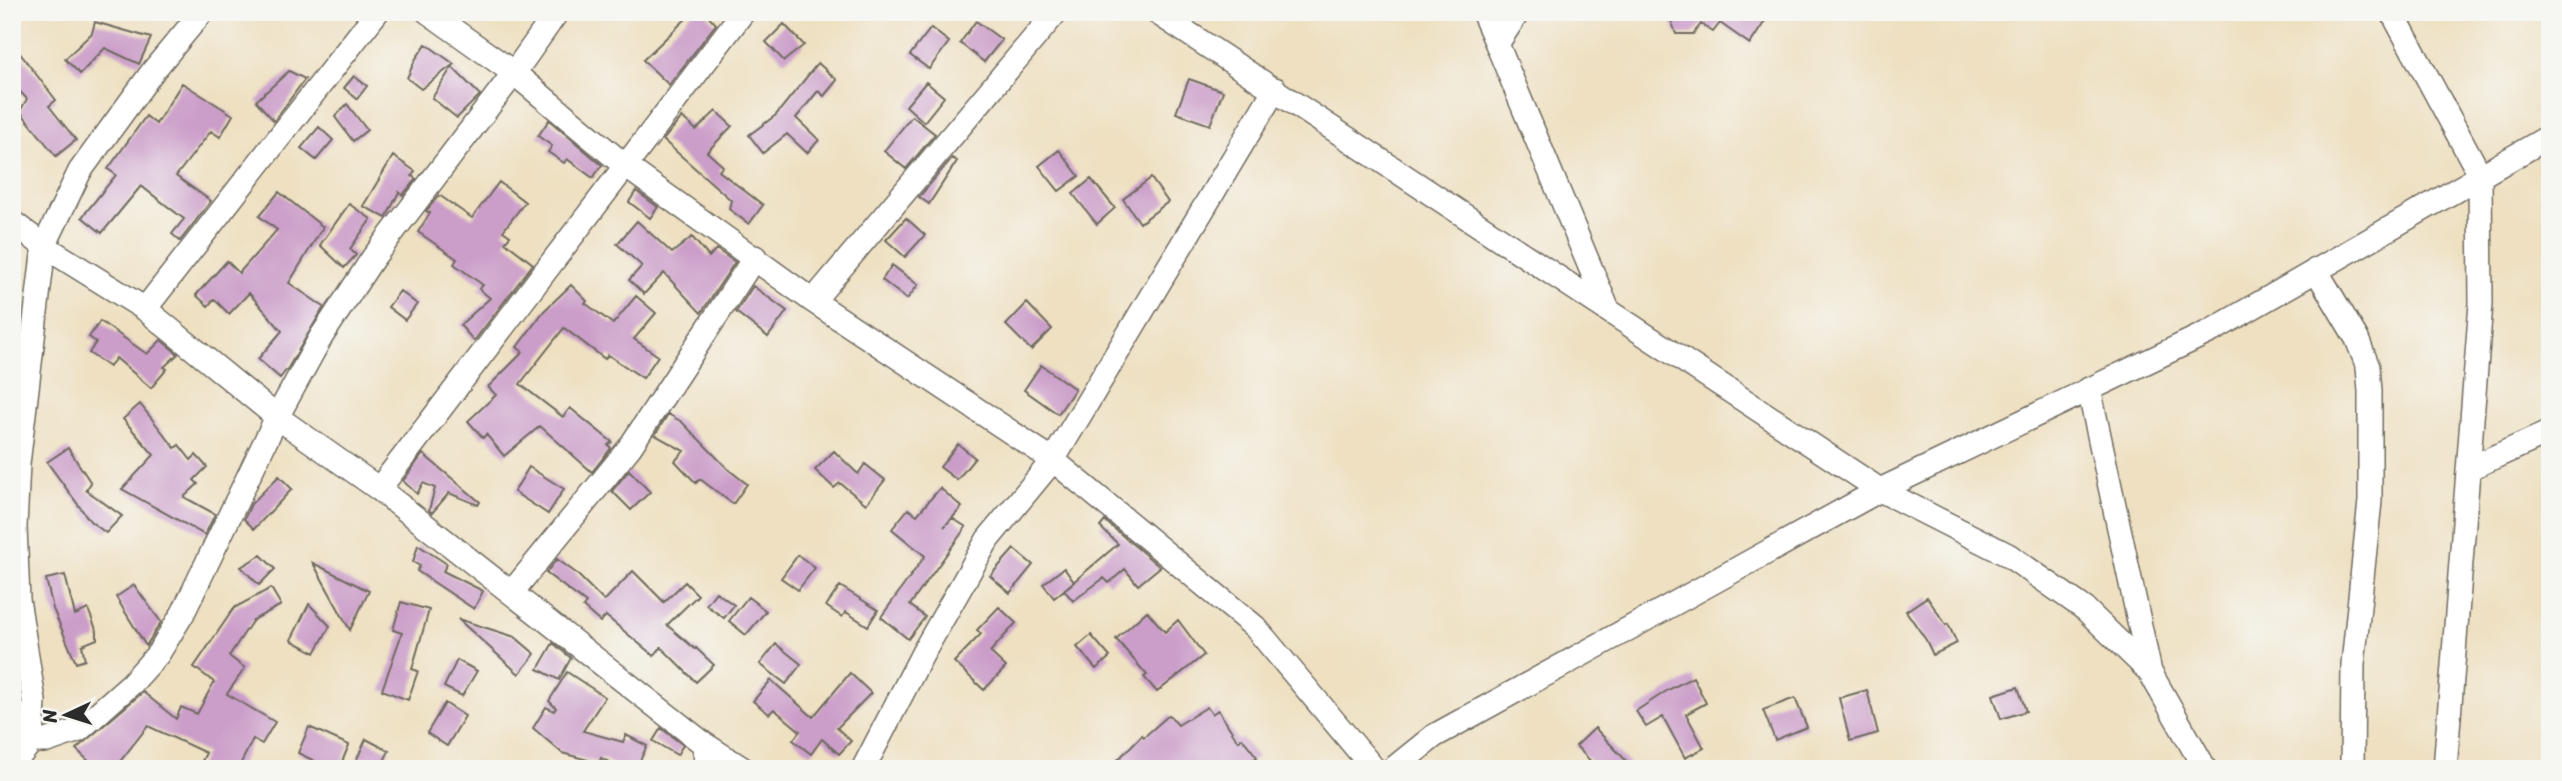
<svg xmlns="http://www.w3.org/2000/svg" width="2562" height="781" font-family="Sriracha,sans-serif">
	<style>
		.building { fill: #cb9dc9 }
		.lines { fill: none; stroke-linecap: round; stroke-linejoin: round }
		.minor-casing { stroke: #6f6a60; stroke-width: 26 }
		.minor { stroke: #fff; stroke-width: 23 }
	</style>
	<rect width="100%" height="100%" fill="#f6f6f2"/>
	<filter id="ink" filterUnits="userSpaceOnUse"><feTurbulence type="fractalNoise" baseFrequency=".0143" numOctaves="2"/><feDisplacementMap in="SourceGraphic" scale="14" xChannelSelector="R" yChannelSelector="G"/><feConvolveMatrix kernelMatrix="1 2 1 2 8 2 1 2 1" color-interpolation-filters="sRGB"/></filter>
	<filter id="wash" filterUnits="userSpaceOnUse"><feTurbulence type="fractalNoise" baseFrequency=".00686" numOctaves="4" result="noise"/><feDisplacementMap in="SourceGraphic" scale="28" xChannelSelector="R" yChannelSelector="G"/><feGaussianBlur stdDeviation="1.57" result="paint"/><feColorMatrix in="noise" values="0 0 0 0 0 0 0 0 0 0 0 0 0 0 0 0 0 1.4 0 .05"/><feComposite in="paint" operator="in"/></filter>
	<g filter="url(#wash)">
		<rect width="100%" height="100%" fill="#eee0c1"/>
		<g id="blocks">
			<!-- building -->
			<path class="building" d="M693 12H705L716 24 669 85 643 60Z
				M1668 12H1771L1750 44 1720 23 1713 32 1701 24 1693 34H1676Z
				M976 21 1002 40 984 62 960 43Z
				M95 22 151 38 139 64 105 48 80 74 65 59 92 33Z
				M784 24 804 45 784 61 766 42Z
				M931 28 949 42 929 69 910 55Z
				M12 43 56 100 49 106 76 140 56 156 20 111 27 99 12 83Z
				M426 44 454 64 421 89 407 78 415 60Z
				M818 63 837 80 824 96 818 91 796 118 819 140 807 153 787 134 763 153 749 135 776 115Z
				M452 67 480 95 457 118 432 98Z
				M289 71 305 79 274 121 256 101Z
				M354 76 367 86 357 99 344 88Z
				M1189 79 1223 91 1210 125 1176 113Z
				M926 82 944 97 924 122 906 106Z
				M182 83 233 115 220 137 211 131 176 176 211 201 180 241 172 234 184 219 141 186 102 233 82 217 116 175 108 169 146 116 156 124Z
				M347 104 367 130 353 141 335 117Z
				M716 111 732 126 707 152 723 166 719 171 763 205 749 224 729 209 731 200 663 140 682 117 696 130Z
				M912 116 935 134 906 169 884 151Z
				M549 120 602 165 593 178 567 159 564 163 548 152 552 146 538 136Z
				M319 127 333 140 316 160 301 148Z
				M1059 150 1079 176 1059 191 1039 166Z
				M393 156 415 171 412 176 416 179 403 195 399 192 386 218 363 206Z
				M952 158 957 161 929 204 919 197Z
				M1151 178 1168 202 1140 223 1123 199Z
				M1091 179 1115 208 1097 224 1073 194Z
				M499 182 525 202 503 231 510 236 505 242 533 264 474 341 460 325 490 298 479 289 483 285 454 264 457 259 418 232 430 213 426 211 439 195 472 218Z
				M636 191 658 207 650 218 629 202Z
				M279 192 323 227 289 283 324 307 288 368 280 378 258 359 282 331 249 293 229 314 214 299 208 306 196 295 227 261 239 273 277 230 259 216Z
				M349 204 371 219 350 249 356 255 344 268 320 245Z
				M906 218 925 235 905 257 886 240Z
				M637 221 672 253 692 237 709 257 716 249 735 262 701 313 664 273 644 294 629 280 642 266 617 244Z
				M892 265 918 285 907 299 882 280Z
				M571 285 587 301 585 303 613 324 636 296 656 313 634 339 658 356 643 378 608 355 605 359 564 328 520 384 563 417 570 408 612 442 608 445 611 448 592 472 540 426 504 456 486 434 483 438 468 421 496 395 488 387 523 352 517 347 544 311Z
				M753 286 787 311 768 337 736 312Z
				M400 291 417 304 405 320 388 307Z
				M1027 303 1052 329 1031 350 1006 325Z
				M100 321 147 354 161 340 178 354 164 367 167 369 151 388 116 358 109 367 89 353 96 342 89 337Z
				M1041 365 1075 389 1058 414 1024 390Z
				M140 404 175 448 179 445 191 460 196 455 207 467 194 480 198 484 184 497 215 514 205 535 122 489 154 455 123 419Z
				M668 414 682 422 729 470 747 484 733 504 700 479 696 483 675 461 684 451 655 435Z
				M958 444 975 458 957 480 940 467Z
				M68 448 91 483 86 490 122 516 106 533 90 521 47 462Z
				M834 451 858 474 865 464 885 480 866 504 840 483 834 488 815 470Z
				M423 454 480 502 478 505 449 493 432 513 429 510 435 488 423 483 417 494 403 481Z
				M529 467 564 489 548 514 514 492Z
				M629 470 650 492 631 510 612 491Z
				M279 476 292 489 254 529 244 519 251 504Z
				M940 488 962 507 944 527 952 518 966 527 910 605 925 617 908 639 881 617 925 556 892 529 908 509 917 515Z
				M1105 521 1160 567 1138 585 1125 569 1109 583 1104 578 1073 601 1064 590 1118 544 1100 527Z
				M418 545 447 564 443 571 483 591 474 609 417 571 420 566 413 562Z
				M1014 549 1033 565 1010 593 990 576Z
				M261 555 275 569 259 585 241 567Z
				M798 555 815 568 798 590 781 578Z
				M557 559 576 573 604 601 633 571 664 602 685 582 698 595 667 625 695 649 696 648 714 665 696 682 661 647 654 656 606 616 600 622 583 607 586 603 546 573Z
				M313 563 369 591 350 630Z
				M1064 568 1074 582 1054 598 1043 584Z
				M65 575 75 615 88 609 97 632V639L82 645 85 660 76 663 53 609 46 579Z
				M134 585 161 622 146 646 116 597Z
				M840 586 878 610 868 626 846 612 842 617 826 606Z
				M271 588 281 605 253 620 229 656 245 668 227 694 275 722 262 744 253 739 238 769H198L206 753 148 726 114 769H97L76 749 143 692 176 719 181 707 197 714 214 682 194 667 234 608Z
				M716 592 734 605 724 618 706 605Z
				M748 597 766 611 746 635 729 621Z
				M1927 597 1946 625 1948 624 1957 643 1933 655 1926 640 1906 611Z
				M401 602 429 610 412 669 418 671 408 700 382 690 402 633 393 630Z
				M309 604 330 626 315 653 291 640Z
				M999 607 1016 623 990 652 1006 667 984 690 954 662 981 634 977 630Z
				M1147 611 1165 632 1178 620 1204 655 1157 692 1144 677 1147 675 1116 639Z
				M458 619 515 637 535 654 519 674Z
				M1091 635 1110 657 1096 669 1077 647Z
				M553 643 571 658 559 680 538 669Z
				M776 644 801 664 786 684 760 664Z
				M457 660 477 671 462 696 444 687Z
				M567 672 605 697 583 731 623 742 626 735 647 746 636 769H622L601 758 599 763 562 753 533 728 546 707 554 711 556 708 549 701Z
				M850 673 871 693 837 728 851 741 839 754 822 739 811 754 793 740 800 731 774 709 769 714 753 701 771 680 813 717Z
				M1693 677 1706 703 1686 714 1704 748 1685 758 1663 717 1646 727 1636 711 1668 690Z
				M2018 687 2026 711 2001 719 1993 695Z
				M1867 690 1878 733 1850 741 1839 698Z
				M1795 698 1807 727 1775 740 1763 710Z
				M445 703 465 716 447 746 427 733Z
				M1207 707 1212 714 1218 710 1238 741 1242 738 1257 757 1242 769H1109L1142 735 1144 737 1169 715 1178 725Z
				M309 727 349 745 339 769H331L298 753Z
				M661 728 683 745 677 755 653 741Z
				M1595 728 1634 769H1598L1576 746Z
				M366 739 389 751 380 769H371L356 761Z"/>
		</g>
	</g>
	<g filter="url(#ink)">
		<use href="#blocks" fill-opacity="0" stroke="#6f6a60" stroke-width="2"/>
		<g class="lines">
			<!-- minor casing -->
			<g class="minor-casing">
				<path id="minor" d="M428 12 514 73 624 165 813 301 1053 460 1255 627 1374 769
					M1156 12 1880 490 2008 555 2085 609 2150 672 2205 769
					M1483 12 1497 44 1518 12
					M2392 12 2480 175 2481 303 2445 769
					M1497 44 1608 310
					M12 222 44 246 145 309 277 417 379 489 704 744 743 769
					M2316 270 2357 339 2368 367 2370 391V501L2353 664 2352 769
					M813 301 1056 12
					M145 309 377 12
					M2089 389 2150 672
					M2468 469 2550 432
					M379 489 743 12
					M512 592 630 447 755 257
					M32 741H47L79 730 132 683 158 654 183 613 277 417 321 337 373 258 514 73 557 12
					M704 744 707 769
					M12 765 32 741 34 701 18 599 15 527 18 464 44 246 80 171 153 71 202 12
					M863 769 923 653 988 539 1053 460 1275 89
					M1393 769 1434 736 1880 490 2213 330 2550 136"/>
			</g>
			<!-- minor -->
			<use href="#minor" class="minor"/>
		</g>
	</g>
	<!-- margin -->
	<rect width="2562" height="781" fill="none" stroke="#f6f6f2" stroke-width="42"/>
	<!-- north arrow -->
	<g transform="translate(66 715) rotate(266)" stroke="#f6f6f2" stroke-width="5" paint-order="stroke">
	<path d="M0-5L12 26L0 18L-12 26Z" fill="#2b2b2b"/>
	<text y="-10" font-size="19" font-weight="bold" text-anchor="middle" fill="#2b2b2b">N</text>
	</g>
</svg>
